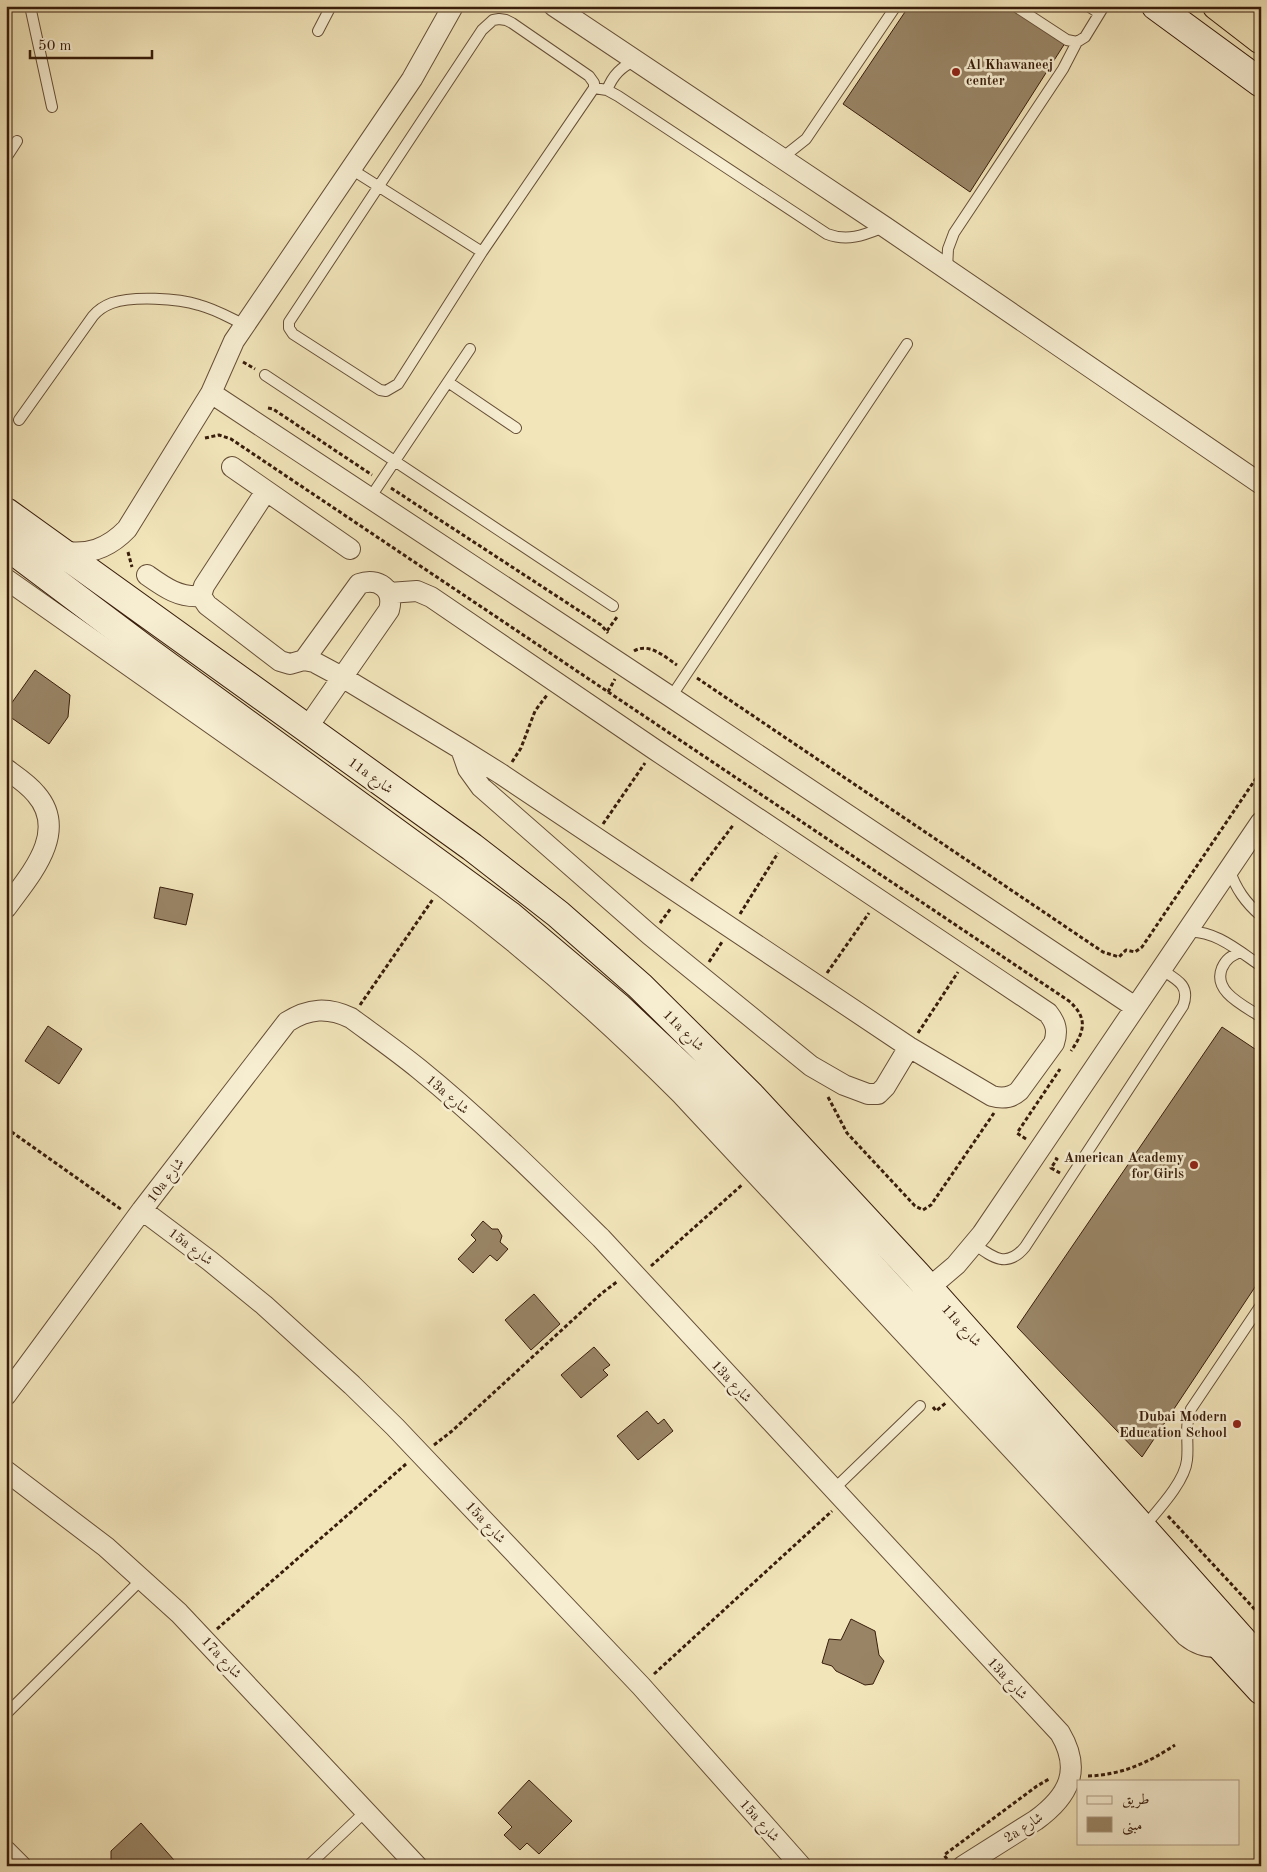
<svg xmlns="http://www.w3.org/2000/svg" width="1267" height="1872" font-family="'Old Standard TT',Amiri,serif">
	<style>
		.building { fill: #998566; stroke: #381d0b }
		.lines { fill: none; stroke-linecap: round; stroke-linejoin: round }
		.lane-casing { stroke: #664f37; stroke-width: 12 }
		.street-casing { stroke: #664f37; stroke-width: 22 }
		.secondary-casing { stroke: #381d0b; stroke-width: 30 }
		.highway-casing { stroke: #381d0b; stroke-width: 30 }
		.path { stroke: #381d0b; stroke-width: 3; stroke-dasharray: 4 2.5; stroke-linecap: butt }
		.lane { stroke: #f7eed2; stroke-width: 10 }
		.street { stroke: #f7eed2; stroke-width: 20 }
		.secondary { stroke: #f7eed2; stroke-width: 28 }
		.highway { stroke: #f2e5ba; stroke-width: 28 }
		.poi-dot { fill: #8f2418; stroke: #f7eed2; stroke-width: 2 }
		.labels { text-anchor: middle; stroke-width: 5; stroke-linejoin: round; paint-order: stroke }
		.poi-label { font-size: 14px; font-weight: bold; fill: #381d0b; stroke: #f7eed2; text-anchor: end }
		.street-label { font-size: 14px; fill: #381d0b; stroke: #f7eed2 }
	</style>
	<rect width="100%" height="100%" fill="#f2e5ba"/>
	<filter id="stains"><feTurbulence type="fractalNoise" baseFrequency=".004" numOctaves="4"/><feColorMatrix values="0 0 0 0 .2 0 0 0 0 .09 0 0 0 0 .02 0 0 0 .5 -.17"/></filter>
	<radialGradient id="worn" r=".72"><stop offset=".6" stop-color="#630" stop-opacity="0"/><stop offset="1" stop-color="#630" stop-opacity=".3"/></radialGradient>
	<!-- building -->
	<path class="building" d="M909 6H1013L1067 40 970 192 843 104Z
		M35 670 70 695 68 717 49 744 6 714V711Z
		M160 887 193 894 186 925 154 918Z
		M48 1026 82 1049 59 1084 25 1061Z
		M1222 1027 1261 1053V1278L1142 1457 1017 1327Z
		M483 1221 492 1229H498L502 1236 500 1242 508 1249 497 1261 490 1255 473 1273 458 1259 476 1240 471 1235Z
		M534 1294 560 1324 531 1350 505 1320Z
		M594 1347 610 1365 603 1370 608 1375 581 1398 561 1375Z
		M647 1411 658 1424 664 1419 673 1431 638 1460 617 1436Z
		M851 1619 875 1631 879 1655 884 1661 873 1684 865 1685 836 1671 832 1666 822 1663 829 1639 841 1640Z
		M529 1780 572 1821 539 1854 527 1843 520 1850 504 1835 512 1827 498 1813Z
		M141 1823 174 1860 168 1866H115L111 1862V1851Z"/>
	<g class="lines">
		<!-- lane casing -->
		<g class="lane-casing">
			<path id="lane" d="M30 6 52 107
				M1015 6 1067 40 1077 42 1085 37 1104 6
				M1088 6 1099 13
				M499 19 506 20 512 23 589 76 594 83V88L482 252 398 384 386 391 380 390 293 334 289 328V322L482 30 493 20Z
				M318 31 331 6
				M594 88 607 90 618 96 827 234C848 242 864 235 884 227
				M607 90C613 75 621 67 636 60
				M6 158 17 141
				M782 158 806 139 896 6
				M351 169 482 252
				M947 269 948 249 954 233 1063 69 1077 42
				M265 375 613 606
				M448 382 516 428
				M19 420 93 316C98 310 104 306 112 303 132 296 178 298 199 305 215 309 230 318 245 325
				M370 498 470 349
				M671 697 907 344
				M1229 869C1236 889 1245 902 1261 916
				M1187 932C1214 929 1240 952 1261 966
				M1240 952C1231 956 1226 959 1222 968 1212 992 1245 1006 1261 1017
				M974 1244C992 1257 1007 1269 1025 1247L1183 1006C1191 985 1176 979 1160 969
				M833 1490 920 1406
				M1143 1528C1157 1511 1185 1482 1187 1460 1189 1442 1184 1426 1191 1409L1261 1305
				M6 1714 142 1579
				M308 1866 366 1811"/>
		</g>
		<!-- street casing -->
		<g class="street-casing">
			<path id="street" d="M554 6 885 227 1261 484
				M211 393 671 697 1135 1007
				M232 467 350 549
				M266 491 204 586 201 596 207 605 280 661 290 664 304 660 314 662 342 677 461 749 501 774 909 1047 992 1096C1002 1099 1011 1098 1019 1091L1054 1043C1058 1031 1056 1023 1048 1013L654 749 431 597 417 591 389 593
				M60 551C87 556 108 549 127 529L211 393 234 341 412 79 453 6
				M147 575C164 587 179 598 201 596
				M6 579 442 886C527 949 606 1019 681 1094L1186 1636C1197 1645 1207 1648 1221 1647
				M304 660 359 584C378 577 395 589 389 610L307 728
				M461 749 468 769 481 787 650 935 811 1066 844 1085 868 1094H878L885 1087 909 1047
				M6 769C17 777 28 784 36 794 70 833 28 877 6 908
				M142 1210 210 1261 264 1305 352 1385 395 1427 641 1686 801 1866
				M929 1288 956 1265 982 1234 1261 822
				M6 1395 142 1210 287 1022C309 1008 328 1007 351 1018 374 1035 397 1051 419 1069 483 1121 542 1180 601 1238L1060 1733C1082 1770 1069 1796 1036 1820L963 1866
				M6 1471 106 1547 179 1613 417 1866
				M6 1851 21 1866"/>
		</g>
		<!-- secondary casing -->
		<g class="secondary-casing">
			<path id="secondary" d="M1156 6 1261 83
				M6 512 472 847 558 914 640 986 751 1096 917 1275 1261 1661
				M6 545 147 651 509 915 618 1007 723 1106 1261 1690"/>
		</g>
		<!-- highway casing -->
		<g class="highway-casing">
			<path id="highway" d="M1217 6 1261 40
				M1254 6 1261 11"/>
		</g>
		<!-- path -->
		<path class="path" d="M243 362 255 369
			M268 408 273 409 372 475
			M205 438 219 435 231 439 1069 1001C1088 1018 1085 1031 1071 1051
			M391 488 601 625 608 633
			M128 552 132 567
			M607 631 617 617
			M634 651C649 642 665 657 677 665
			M697 678 1103 952 1119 957 1126 950 1135 952 1142 947 1261 771
			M608 692 615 679
			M512 762 521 748 535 711 547 695
			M603 824 645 763
			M691 881 734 824
			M740 914 778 853
			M660 923 671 908
			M709 962 722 942
			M827 973 869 913
			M360 1005 433 899
			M918 1033 958 972
			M828 1097 847 1133 915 1206 923 1210 931 1205 994 1113
			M6 1128 122 1210
			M1026 1139 1017 1133 1060 1069
			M1055 1158 1057 1159 1051 1168 1060 1173
			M651 1266 743 1184
			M933 1407 936 1411 947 1402
			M434 1445 452 1431 602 1293 618 1281
			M1168 1516 1261 1616
			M217 1629 406 1464
			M654 1674 832 1511
			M1088 1776C1121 1775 1148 1763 1175 1745
			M947 1859 944 1855 1037 1786 1049 1779"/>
		<!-- lane -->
		<use href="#lane" class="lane"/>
		<!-- street -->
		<use href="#street" class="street"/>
		<!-- secondary -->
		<use href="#secondary" class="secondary"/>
		<!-- highway -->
		<use href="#highway" class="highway"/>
	</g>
	<!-- markers -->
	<g class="poi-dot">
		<circle cx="956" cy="72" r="5"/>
		<circle cx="1194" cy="1165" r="5"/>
		<circle cx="1237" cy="1424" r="5"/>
	</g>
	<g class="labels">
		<!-- poi labels -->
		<g class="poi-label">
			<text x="966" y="69" text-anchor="start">Al Khawaneej<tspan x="966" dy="16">center</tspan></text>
			<text x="1184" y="1162">American Academy<tspan x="1184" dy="16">for Girls</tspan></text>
			<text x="1227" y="1421">Dubai Modern<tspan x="1227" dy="16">Education School</tspan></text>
		</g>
		<!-- street labels -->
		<g class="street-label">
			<text transform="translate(371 775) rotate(36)" y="5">11a شارع</text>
			<text transform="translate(684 1030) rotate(45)" y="5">11a شارع</text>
			<text transform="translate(448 1094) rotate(41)" y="5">13a شارع</text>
			<text transform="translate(165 1180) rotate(-53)" y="5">10a شارع</text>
			<text transform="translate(191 1246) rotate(37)" y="5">15a شارع</text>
			<text transform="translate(962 1325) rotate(48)" y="5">11a شارع</text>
			<text transform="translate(732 1381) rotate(47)" y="5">13a شارع</text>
			<text transform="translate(486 1522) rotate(47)" y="5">15a شارع</text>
			<text transform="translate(222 1657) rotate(47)" y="5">17a شارع</text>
			<text transform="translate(1008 1678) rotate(47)" y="5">13a شارع</text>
			<text transform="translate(760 1820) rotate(48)" y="5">15a شارع</text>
			<text transform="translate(1023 1827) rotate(-33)" y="5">2a شارع</text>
		</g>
	</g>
	<!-- margin -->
	<rect width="1267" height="1872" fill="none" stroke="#f2e5ba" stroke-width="25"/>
	<rect x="8" y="8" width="1252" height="1857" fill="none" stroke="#381d0b" stroke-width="2.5"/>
	<rect x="12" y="12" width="1242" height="1847" fill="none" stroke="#381d0b"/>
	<!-- legend -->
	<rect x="1077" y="1780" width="162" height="65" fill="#f7eed2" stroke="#ab9a82"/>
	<rect x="1087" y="1796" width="25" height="8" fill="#f7eed2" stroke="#ab9a82"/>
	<text x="1122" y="1804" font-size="15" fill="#381d0b">طريق</text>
	<rect x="1087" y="1817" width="25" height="15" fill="#998566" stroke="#ab9a82"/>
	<text x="1122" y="1830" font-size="15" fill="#381d0b">مبنى</text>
	<!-- scale -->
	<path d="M30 50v8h122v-8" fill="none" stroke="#381d0b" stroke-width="2.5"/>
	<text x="38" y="50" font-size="15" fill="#381d0b" stroke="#f7eed2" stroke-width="4" paint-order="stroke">50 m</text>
	<rect width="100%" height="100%" filter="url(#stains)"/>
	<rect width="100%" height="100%" fill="url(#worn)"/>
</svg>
